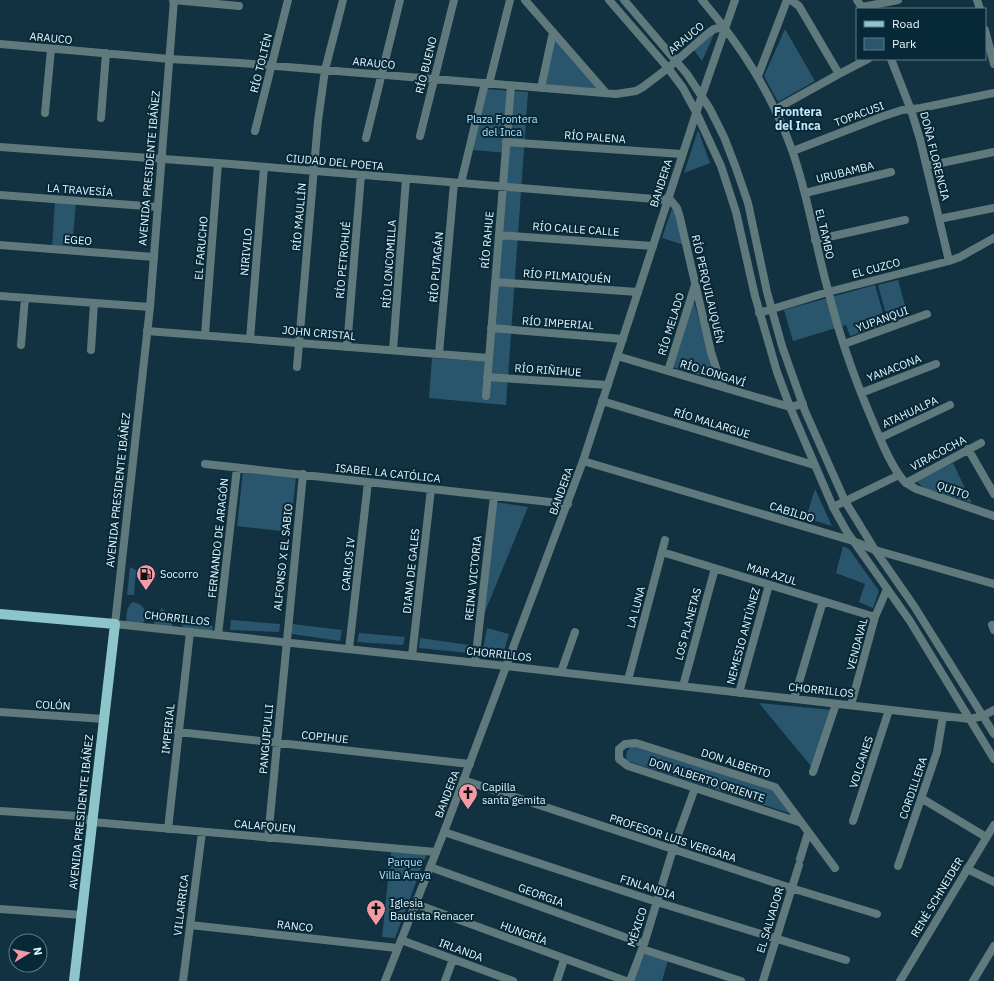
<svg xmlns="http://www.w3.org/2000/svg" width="994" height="981" font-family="'IBM Plex Sans',sans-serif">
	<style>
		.green { fill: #29566d }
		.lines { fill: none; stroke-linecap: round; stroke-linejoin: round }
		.minor { stroke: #5f797c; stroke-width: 8 }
		.tertiary { stroke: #5f797c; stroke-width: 8 }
		.primary { stroke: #8dc5cb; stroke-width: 10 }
		.labels { text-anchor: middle; stroke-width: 4; stroke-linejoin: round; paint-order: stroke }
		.street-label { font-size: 11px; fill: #e7f6fe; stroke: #072837 }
		.park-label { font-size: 11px; fill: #b2e0f9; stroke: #072837 }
		.poi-label { font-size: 11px; fill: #e7f6fe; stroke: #072837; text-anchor: start }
		.neighbourhood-label { font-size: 12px; font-weight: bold; fill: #c3e7fc; stroke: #072837 }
	</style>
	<rect width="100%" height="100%" fill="#123242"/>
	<!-- green -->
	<path class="green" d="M785 29 815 81 778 102 764 76Z
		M715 32 702 61 694 50Z
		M555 38 599 89 545 85Z
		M487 89 528 92 506 405 429 398 432 358 491 362 508 153 473 150Z
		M698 130 710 163 684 173Z
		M55 199 76 201 72 250 52 249Z
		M673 205 684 245 662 238Z
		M898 280 908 316 888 321 878 285Z
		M875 285 886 324 850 336 846 325 793 341 784 310Z
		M693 298 716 380 672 367Z
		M953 463 972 503 924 488 916 481Z
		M243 472 296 477 290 532 237 526Z
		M815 489 832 526 806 518Z
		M495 502 528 507 484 614Z
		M843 546 849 549 879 591 873 608 859 602 865 584 836 573Z
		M130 567 136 570 134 595H127Z
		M133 602C144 604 148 612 144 622L141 624 126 622C127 614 126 606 133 602Z
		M162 608 169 616 173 627 154 625 155 616Z
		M179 620 213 626 212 632 184 629Z
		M231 620 280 624 279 632 230 630Z
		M292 624 342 630 340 641 292 634Z
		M487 628 509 634 502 658 482 654Z
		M359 633 405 637 403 645 357 642Z
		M420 638 469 645 468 653 419 648Z
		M759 703 832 710 811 766Z
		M635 746 773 789 789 813 627 761 626 758 627 751 631 747Z
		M391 852 427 853 395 938 382 937Z
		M645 954 668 960 662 981H634Z"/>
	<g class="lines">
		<!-- minor -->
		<path class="minor" d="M173 0 239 6
			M525 0 606 93
			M702 0C741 46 771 92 792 150 808 195 815 244 828 290 839 335 855 380 873 422 880 439 893 471 906 483 909 485 913 487 916 489L994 516
			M791 0 799 6 839 74
			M857 0 863 9
			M977 0 980 9
			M862 7 898 0
			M985 30 994 64
			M0 44 170 59 240 63 616 94 636 91 643 87 668 68 706 35 714 29 725 27
			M891 59 911 110 920 139 949 261
			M758 76 787 0
			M489 84 510 0
			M541 88 553 32
			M702 95 735 0
			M776 109 839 74 868 59
			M45 113 51 49
			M101 118 106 53
			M255 131 288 0
			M420 136 454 0
			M366 138 400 0
			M506 142 682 154
			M0 147 218 163 667 200
			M793 151 881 117 902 110 921 108 994 93
			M927 166 994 152
			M461 183 485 83
			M805 193 891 172
			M0 195 158 207
			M668 197 677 208 680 218 711 352 719 377 724 387
			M939 219 994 208
			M499 235 653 246
			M815 240 905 220
			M0 245 154 257
			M495 282 638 292
			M0 296 150 307
			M759 313 828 292 949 261 960 257 994 238
			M491 328 623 339
			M147 331 489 358
			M205 335 218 163
			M250 339 264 167
			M844 344 927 314
			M21 345 25 298
			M347 347 361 175
			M91 350 94 303
			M393 350 406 179
			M439 354 454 183
			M617 356 790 407 803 404
			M297 367 318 121 325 70 343 0
			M668 371 695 285
			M487 377 608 385
			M861 393 936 364
			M486 396 511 86
			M602 401 814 465
			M880 438 950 405
			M968 449 994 494
			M583 461 853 541 875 550 994 584
			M205 464 568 504
			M906 483 981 443
			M833 507 899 475
			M662 552 875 617
			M992 625 994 630
			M218 635 237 468
			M349 649 368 482
			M412 656 431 489
			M475 663 494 496
			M506 666 970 719 983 716 994 710
			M561 672 575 632
			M628 680 665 540
			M683 686 715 568
			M739 693 769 585
			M794 699 823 601
			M851 705 875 617 887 589
			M0 712 104 719
			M178 732 470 764
			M813 772 836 704
			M463 780 791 888 877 914
			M921 798 986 837
			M0 811 79 816 92 822 436 852
			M853 821 889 710
			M799 822 628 766 619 759V749L625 744 636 743 775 787 835 868
			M168 829 190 632
			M444 832 657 902 846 960
			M268 838 303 474
			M800 859 808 833
			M898 866 937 752 943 716
			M430 867 644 944
			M967 869 994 882
			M416 904 626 981
			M0 909 82 915
			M190 925 397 948
			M401 940 513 981
			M642 949 741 981
			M183 981 202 832
			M445 981 453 959
			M557 981 564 960
			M630 981 644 944 673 849 695 788
			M763 981 799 865
			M973 981 994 946"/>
		<!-- tertiary -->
		<path class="tertiary" d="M174 0 150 307 115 624 506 666
			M609 0 668 68 683 88 696 112 721 166 736 212 755 296 777 372 790 407 833 507 847 532 910 621 994 759
			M624 0 687 74 710 109 724 137 736 168 748 203 767 292 782 346 805 411 845 501 875 550 914 606 994 734
			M385 981 444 832 583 461 702 95
			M900 981 994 825"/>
		<!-- primary -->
		<path class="primary" d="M0 614 115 624 74 981"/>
	</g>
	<!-- icons -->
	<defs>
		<g id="fuel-pin" transform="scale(1)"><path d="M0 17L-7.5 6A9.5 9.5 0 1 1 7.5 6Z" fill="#f49aa6" stroke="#072837"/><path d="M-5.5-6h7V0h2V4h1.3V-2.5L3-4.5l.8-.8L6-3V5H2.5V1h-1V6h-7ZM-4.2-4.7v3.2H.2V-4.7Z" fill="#111"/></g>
		<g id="church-pin" transform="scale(1)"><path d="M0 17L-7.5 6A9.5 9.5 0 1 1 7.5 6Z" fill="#f49aa6" stroke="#072837"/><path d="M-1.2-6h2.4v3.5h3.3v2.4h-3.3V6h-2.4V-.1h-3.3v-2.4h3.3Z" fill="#111"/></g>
	</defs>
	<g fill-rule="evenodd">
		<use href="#fuel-pin" x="146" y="574"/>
		<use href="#church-pin" x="468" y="793"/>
		<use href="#church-pin" x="376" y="909"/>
	</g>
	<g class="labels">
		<!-- street labels -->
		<g class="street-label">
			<text transform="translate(51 38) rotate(5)" y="4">ARAUCO</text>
			<text transform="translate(686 38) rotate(-40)" y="4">ARAUCO</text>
			<text transform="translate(261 63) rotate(-76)" y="4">RÍO TOLTÉN</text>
			<text transform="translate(374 63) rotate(5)" y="4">ARAUCO</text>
			<text transform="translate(426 65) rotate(-76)" y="4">RÍO BUENO</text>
			<text transform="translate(859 114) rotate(-20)" y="4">TOPACUSI</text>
			<text transform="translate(595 137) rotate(4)" y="4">RÍO PALENA</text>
			<text transform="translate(935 156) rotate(76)" y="4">DOÑA FLORENCIA</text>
			<text transform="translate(335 162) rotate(5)" y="4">CIUDAD DEL POETA</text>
			<text transform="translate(149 168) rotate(-85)" y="4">AVENIDA PRESIDENTE IBÁÑEZ</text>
			<text transform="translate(845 172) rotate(-14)" y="4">URUBAMBA</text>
			<text transform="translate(661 183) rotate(-72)" y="4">BANDERA</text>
			<text transform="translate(80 190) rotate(4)" y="4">LA TRAVESÍA</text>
			<text transform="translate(299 217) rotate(-85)" y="4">RÍO MAULLÍN</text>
			<text transform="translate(576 229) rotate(4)" y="4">RÍO CALLE CALLE</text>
			<text transform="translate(825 234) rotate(77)" y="4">EL TAMBO</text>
			<text transform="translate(78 240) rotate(4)" y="4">EGEO</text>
			<text transform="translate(487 240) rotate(-85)" y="4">RÍO RAHUE</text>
			<text transform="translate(201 248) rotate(-85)" y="4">EL FARUCHO</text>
			<text transform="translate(246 252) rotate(-85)" y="4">NIRIVILO</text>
			<text transform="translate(343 260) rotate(-85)" y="4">RÍO PETROHUÉ</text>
			<text transform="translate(389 264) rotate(-86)" y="4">RÍO LONCOMILLA</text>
			<text transform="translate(436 267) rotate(-85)" y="4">RÍO PUTAGÁN</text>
			<text transform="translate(876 268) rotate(-15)" y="4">EL CUZCO</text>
			<text transform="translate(567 276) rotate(4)" y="4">RÍO PILMAIQUÉN</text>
			<text transform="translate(708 289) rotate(77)" y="4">RÍO PERQUILAUQUÉN</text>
			<text transform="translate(882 319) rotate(-20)" y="4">YUPANQUI</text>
			<text transform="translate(558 323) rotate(4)" y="4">RÍO IMPERIAL</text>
			<text transform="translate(671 324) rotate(-73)" y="4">RÍO MELADO</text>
			<text transform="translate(319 333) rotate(5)" y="4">JOHN CRISTAL</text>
			<text transform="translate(894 368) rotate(-21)" y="4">YANACONA</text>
			<text transform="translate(548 370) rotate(4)" y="4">RÍO RIÑIHUE</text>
			<text transform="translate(713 373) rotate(17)" y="4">RÍO LONGAVÍ</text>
			<text transform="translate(910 412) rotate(-25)" y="4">ATAHUALPA</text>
			<text transform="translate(712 423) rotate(17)" y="4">RÍO MALARGUE</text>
			<text transform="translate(938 453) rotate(-28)" y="4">VIRACOCHA</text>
			<text transform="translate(388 473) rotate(6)" y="4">ISABEL LA CATÓLICA</text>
			<text transform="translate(118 490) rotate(-84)" y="4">AVENIDA PRESIDENTE IBÁÑEZ</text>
			<text transform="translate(953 490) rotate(19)" y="4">QUITO</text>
			<text transform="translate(561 491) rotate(-70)" y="4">BANDERA</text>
			<text transform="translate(792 512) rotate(17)" y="4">CABILDO</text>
			<text transform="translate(218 538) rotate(-84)" y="4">FERNANDO DE ARAGÓN</text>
			<text transform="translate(283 557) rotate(-84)" y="4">ALFONSO X EL SABIO</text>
			<text transform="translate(348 564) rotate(-84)" y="4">CARLOS IV</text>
			<text transform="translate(411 571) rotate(-84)" y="4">DIANA DE GALES</text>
			<text transform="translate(772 574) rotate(17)" y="4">MAR AZUL</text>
			<text transform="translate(473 578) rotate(-84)" y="4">REINA VICTORIA</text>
			<text transform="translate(636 607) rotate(-75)" y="4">LA LUNA</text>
			<text transform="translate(177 618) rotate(6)" y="4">CHORRILLOS</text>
			<text transform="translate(688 624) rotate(-75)" y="4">LOS PLANETAS</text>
			<text transform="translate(743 636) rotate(-75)" y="4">NEMESIO ANTÚNEZ</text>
			<text transform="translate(857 644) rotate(-75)" y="4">VENDAVAL</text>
			<text transform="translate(499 654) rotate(6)" y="4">CHORRILLOS</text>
			<text transform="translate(821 690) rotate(6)" y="4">CHORRILLOS</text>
			<text transform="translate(53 705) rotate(3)" y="4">COLÓN</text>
			<text transform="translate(168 729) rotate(-84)" y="4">IMPERIAL</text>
			<text transform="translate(325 737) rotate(6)" y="4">COPIHUE</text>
			<text transform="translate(266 739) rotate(-85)" y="4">PANGUIPULLI</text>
			<text transform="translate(861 762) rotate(-72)" y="4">VOLCANES</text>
			<text transform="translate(736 763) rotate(18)" y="4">DON ALBERTO</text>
			<text transform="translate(707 780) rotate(18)" y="4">DON ALBERTO ORIENTE</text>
			<text transform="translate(913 788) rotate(-71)" y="4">CORDILLERA</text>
			<text transform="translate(447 794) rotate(-69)" y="4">BANDERA</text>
			<text transform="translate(81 812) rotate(-84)" y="4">AVENIDA PRESIDENTE IBÁÑEZ</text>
			<text transform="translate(265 826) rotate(5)" y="4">CALAFQUEN</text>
			<text transform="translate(673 838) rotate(18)" y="4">PROFESOR LUIS VERGARA</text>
			<text transform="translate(648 887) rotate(18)" y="4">FINLANDIA</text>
			<text transform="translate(541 895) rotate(20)" y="4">GEORGIA</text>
			<text transform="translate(937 897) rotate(-59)" y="4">RENÉ SCHNEIDER</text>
			<text transform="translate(181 905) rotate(-83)" y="4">VILLARRICA</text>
			<text transform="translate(770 920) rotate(-73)" y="4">EL SALVADOR</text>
			<text transform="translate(295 926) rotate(6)" y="4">RANCO</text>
			<text transform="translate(637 927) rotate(-72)" y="4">MÉXICO</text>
			<text transform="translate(524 933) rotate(20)" y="4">HUNGRÍA</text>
			<text transform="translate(461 950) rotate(20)" y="4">IRLANDA</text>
		</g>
		<!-- park labels -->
		<g class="park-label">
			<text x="502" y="123">Plaza Frontera<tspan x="502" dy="13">del Inca</tspan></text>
			<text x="405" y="866">Parque<tspan x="405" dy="13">Villa Araya</tspan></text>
		</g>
		<!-- poi labels -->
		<g class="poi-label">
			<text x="160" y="578">Socorro</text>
			<text x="482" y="791">Capilla<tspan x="482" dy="13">santa gemita</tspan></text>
			<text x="390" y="907">Iglesia<tspan x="390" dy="13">Bautista Renacer</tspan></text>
		</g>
		<!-- neighbourhood labels -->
		<g class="neighbourhood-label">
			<text x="798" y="116">Frontera<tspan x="798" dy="14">del Inca</tspan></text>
		</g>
	</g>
	<!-- legend -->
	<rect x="856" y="8" width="130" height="52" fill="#072837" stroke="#617a87"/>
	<rect x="864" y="21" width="20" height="6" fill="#8dc5cb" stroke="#617a87"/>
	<text x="892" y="28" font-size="12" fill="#e7f6fe">Road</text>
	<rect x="864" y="38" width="20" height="12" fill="#29566d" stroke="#617a87"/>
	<text x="892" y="48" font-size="12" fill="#e7f6fe">Park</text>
	<!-- north arrow -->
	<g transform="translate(28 953) rotate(80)"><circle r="19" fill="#072837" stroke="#617a87"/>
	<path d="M0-3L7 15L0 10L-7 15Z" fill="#f49aa6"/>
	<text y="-6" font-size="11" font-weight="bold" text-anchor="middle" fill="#e7f6fe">N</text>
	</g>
</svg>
